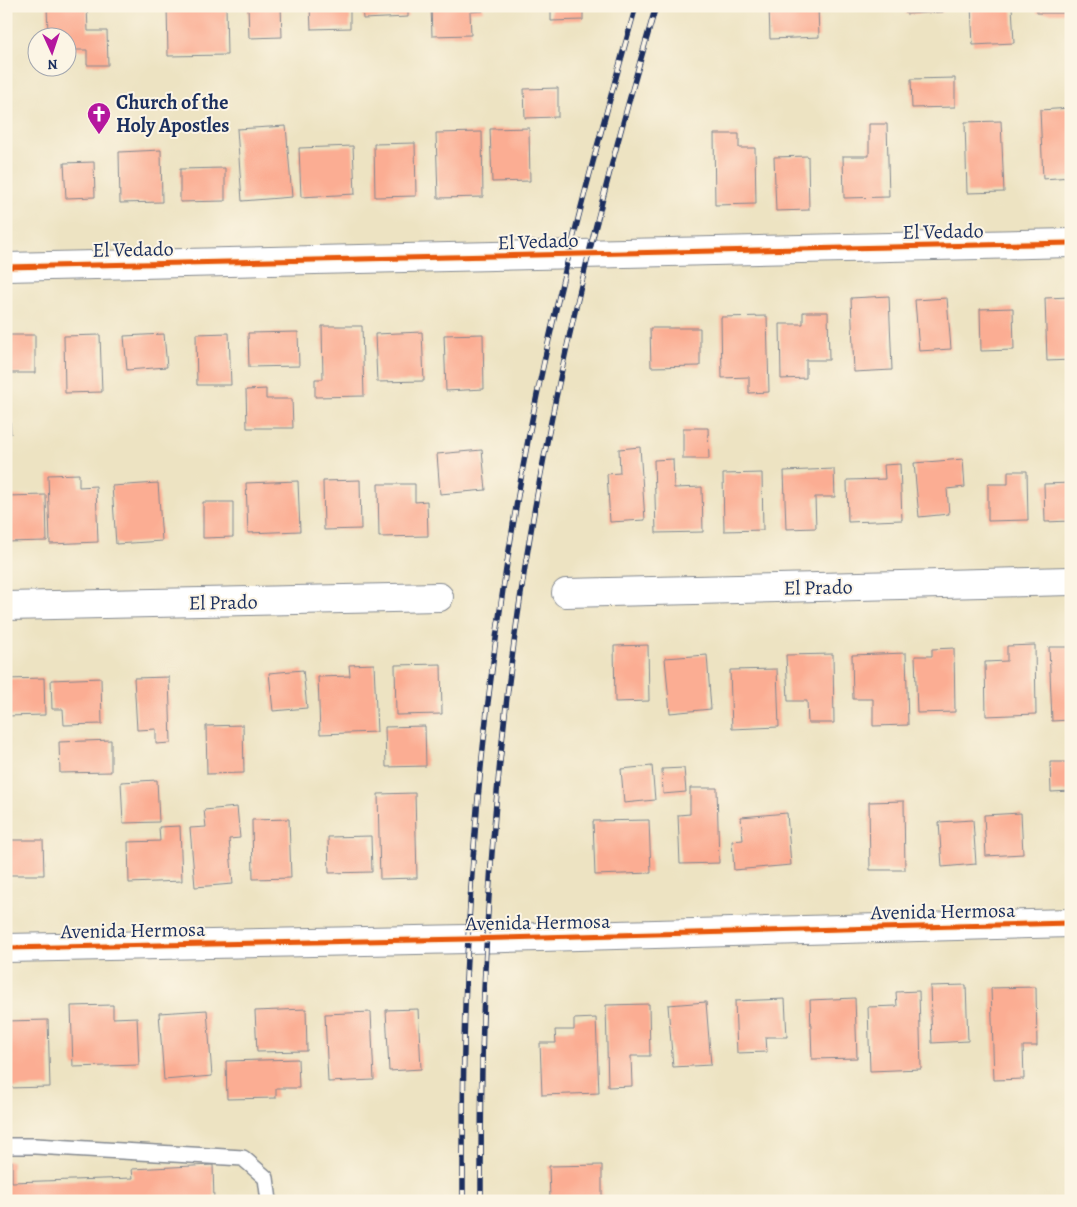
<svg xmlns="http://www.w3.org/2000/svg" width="1077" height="1207" font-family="Alegreya,serif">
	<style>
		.building { fill: #fbad93 }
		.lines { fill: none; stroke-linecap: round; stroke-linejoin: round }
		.lane-casing { stroke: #848990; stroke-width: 18 }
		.street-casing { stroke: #848990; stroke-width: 30 }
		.lane { stroke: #fff; stroke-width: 15 }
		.street { stroke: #fff; stroke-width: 28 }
		.rail-casing { stroke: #1b2f5e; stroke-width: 5.5 }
		.rail { stroke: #fcf5e5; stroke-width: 4; stroke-dasharray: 11; stroke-linecap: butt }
		.cycleway-casing { stroke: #fcf5e5; stroke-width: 8 }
		.cycleway { stroke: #e8590c; stroke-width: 5 }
		.labels { text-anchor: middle; stroke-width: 4; stroke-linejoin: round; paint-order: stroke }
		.poi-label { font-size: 20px; font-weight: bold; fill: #1b2f5e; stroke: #fcf5e5; text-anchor: start }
		.street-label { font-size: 20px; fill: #1b2f5e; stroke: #fcf5e5 }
	</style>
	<rect width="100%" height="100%" fill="#fcf5e5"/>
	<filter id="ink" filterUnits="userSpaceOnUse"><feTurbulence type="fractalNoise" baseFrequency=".02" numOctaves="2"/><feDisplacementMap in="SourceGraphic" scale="10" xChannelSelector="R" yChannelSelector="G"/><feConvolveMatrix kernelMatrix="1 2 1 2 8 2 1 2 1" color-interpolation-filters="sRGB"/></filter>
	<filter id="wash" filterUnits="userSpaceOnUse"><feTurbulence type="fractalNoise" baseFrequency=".0096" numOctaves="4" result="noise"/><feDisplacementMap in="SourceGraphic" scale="20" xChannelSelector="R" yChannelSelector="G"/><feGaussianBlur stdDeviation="1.12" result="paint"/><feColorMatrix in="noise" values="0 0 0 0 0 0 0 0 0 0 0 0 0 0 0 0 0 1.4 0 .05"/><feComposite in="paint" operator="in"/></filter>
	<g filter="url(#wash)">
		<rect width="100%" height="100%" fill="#ede3c2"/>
		<g id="blocks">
			<!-- building -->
			<path class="building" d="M47 6H87L88 31H107L108 65H87V50H68V38H62V34H48Z
				M167 6H226L227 55 168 56Z
				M248 6H281L282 37 249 38Z
				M310 6H350V28L311 29Z
				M362 6H408V17L363 19Z
				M431 6H483V11L470 12 471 35 432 36Z
				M551 6H583V20L551 21Z
				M769 6H818L819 37 770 39Z
				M905 6H943V12L906 14Z
				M971 6H1012L1014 43 973 45Z
				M1037 6H1071V13H1037Z
				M955 78V107L912 108 911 79Z
				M558 88V117L525 118 524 89Z
				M1071 108V177L1043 179 1040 110Z
				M1001 121 1004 192 967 193 965 122Z
				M869 124H887L889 197 844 198 843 156H869Z
				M286 126 292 197 242 201 237 129Z
				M529 128 530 181 492 182 490 129Z
				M482 132 483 197 438 198 436 133Z
				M714 134H739V148H755L756 204 715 205Z
				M415 143 416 196 375 197 374 144Z
				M353 146 355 194 301 197 299 148Z
				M161 150 162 202 120 203 119 152Z
				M808 156 809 210 776 211 774 157Z
				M94 162 95 197 66 198 64 163Z
				M225 168V201L180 202V169Z
				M889 296 892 370 854 372 851 298Z
				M1071 297V360L1047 361 1045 298Z
				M947 298 951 349 919 351 915 300Z
				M1013 308 1014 350 981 351 980 309Z
				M803 312H828L829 360H806V378L781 379 780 324H803Z
				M767 316 769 392 749 393V377L722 378 721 317Z
				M322 326H362L364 396 315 397V379H323Z
				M650 328H700V366L651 367Z
				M298 332 299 366 249 367 248 333Z
				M422 332 424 381 377 382 375 334Z
				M229 333 231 385H197L196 334Z
				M164 334 167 367 127 370 124 336Z
				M483 334 484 389 446 391 444 335Z
				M6 335H35V373H6Z
				M100 335 102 392 65 393 64 336Z
				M266 389V399H292L293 428H247L246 390Z
				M9 400 11 434H6V401Z
				M683 428H708L709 459H683Z
				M640 447 645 520 610 522 607 474 620 473 619 449Z
				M482 450 486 490 440 494 437 454Z
				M673 459 674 488 702 487 703 532 656 533 654 460Z
				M963 459 965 487 947 489 949 514 919 517 914 463Z
				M900 464 902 520 848 522 847 480 885 479 884 465Z
				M834 469 835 497H815L816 528 786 529 784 471Z
				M1008 471H1027L1028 520 988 521V484H1008Z
				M762 473 763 530 724 531 723 474Z
				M79 474V487L96 486 98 542 50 544 48 475Z
				M360 480 361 529 324 530 323 481Z
				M298 481 300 531 248 533 246 483Z
				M158 483 162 541 116 544 112 486Z
				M1071 483V521L1045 522 1044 484Z
				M378 484H415V502L427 501 428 536 379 537Z
				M46 495 47 541 6 542V496Z
				M203 502H233V537L203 538Z
				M648 645 649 701 615 702 614 646Z
				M1035 645 1036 714 986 716 985 662 1007 661V646Z
				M1049 647H1071V720L1052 721Z
				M954 648 955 712 917 713 915 656H932V649Z
				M906 653 908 725 873 726V699H853L852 655Z
				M833 654 834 723H808L807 701H788L786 655Z
				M707 655 711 709 670 713 665 658Z
				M374 664 377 732 320 734 318 677 350 676 349 665Z
				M441 664 442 714 396 715 395 665Z
				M777 669 779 727 732 729 730 670Z
				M303 670 307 708 273 711 269 673Z
				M169 677 171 743 156 744V729L137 730 134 678Z
				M44 678 45 715 6 716V679Z
				M101 678 102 724 64 725 63 709H52L51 680Z
				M243 725 244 773 207 774 206 726Z
				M425 726 426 766 386 767 385 727Z
				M111 740V772L60 773 59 742Z
				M1050 762H1071V791L1051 792Z
				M652 766 655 800 624 803 621 769Z
				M684 768 686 792 663 794 662 769Z
				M157 780 159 822 123 823 121 782Z
				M690 788H717L719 863 680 864 678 815 690 814Z
				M415 793 417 878 380 879 378 794Z
				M904 801 905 870H870L869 802Z
				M237 807 240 838 229 839 233 884 195 887 190 828 206 827 204 810Z
				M787 813 791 865 734 870 732 841 743 840 741 817Z
				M1021 813 1023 854 986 856 984 815Z
				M289 819 291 878 253 879 252 820Z
				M649 820 651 873 595 875 593 821Z
				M973 820 976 864 942 867 939 822Z
				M180 826 182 881 129 883 128 842 160 841 159 827Z
				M371 836 372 872 329 873 328 837Z
				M6 840H43L44 875H6Z
				M966 985 968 1041 932 1043 930 986Z
				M1036 987 1037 1046H1023L1024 1079 994 1080 991 988Z
				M919 991 921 1069 870 1071 868 1007 897 1006 896 992Z
				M855 998 857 1058 812 1059 810 1000Z
				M785 999 787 1037H766L767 1052 737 1053 735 1001Z
				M706 1002 711 1065 673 1067 668 1005Z
				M649 1004 650 1056H631L632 1086 608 1087 606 1005Z
				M113 1005V1018L137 1017 139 1065 73 1067 71 1006Z
				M306 1009 307 1051 257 1052 255 1011Z
				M418 1009 421 1069 389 1071 386 1010Z
				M207 1010 212 1076 164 1080 159 1013Z
				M371 1012 374 1080 328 1082 325 1014Z
				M596 1018 599 1093 542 1095 540 1043H556L555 1030H574V1019Z
				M48 1020 50 1087 7 1088 6 1021Z
				M298 1059 299 1088H276V1098L227 1099 226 1061Z
				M6 1161H12V1182L133 1178 132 1169 213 1165 214 1201H6Z
				M602 1165V1199L550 1200 549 1166Z"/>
		</g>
	</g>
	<g filter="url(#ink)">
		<use href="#blocks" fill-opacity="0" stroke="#848990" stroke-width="1"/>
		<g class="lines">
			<!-- lane casing -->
			<g class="lane-casing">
				<path id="lane" d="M6 1146H35L243 1158 266 1178 269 1201"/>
			</g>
			<!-- street casing -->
			<g class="street-casing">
				<path id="street" d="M6 267 1071 243
					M566 593 1071 581
					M6 606 439 597
					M6 948 468 939 1071 923"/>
			</g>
			<!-- lane -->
			<use href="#lane" class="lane"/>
			<!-- street -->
			<use href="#street" class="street"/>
			<!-- rail casing -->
			<g class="rail-casing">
				<path id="rail" d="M463 1201C463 1113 463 1026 468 939 476 781 495 623 523 467 551 312 593 158 636 6
					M481 1201C481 1124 481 1046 485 969 494 765 520 559 564 360 590 241 622 123 656 6"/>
			</g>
			<!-- rail -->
			<use href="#rail" class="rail"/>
			<!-- cycleway casing -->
			<g class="cycleway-casing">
				<path id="cycleway" d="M6 267 1071 243
					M6 948 468 939 1071 923"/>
			</g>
			<!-- cycleway -->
			<use href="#cycleway" class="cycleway"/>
		</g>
	</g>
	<!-- icons -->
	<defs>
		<g id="church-pin" transform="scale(1.25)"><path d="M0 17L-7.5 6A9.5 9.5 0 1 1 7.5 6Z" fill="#b5179e" stroke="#fcf5e5"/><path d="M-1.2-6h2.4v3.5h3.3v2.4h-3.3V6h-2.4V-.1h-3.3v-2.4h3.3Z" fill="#fff"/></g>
	</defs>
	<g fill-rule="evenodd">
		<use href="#church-pin" x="99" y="114"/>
	</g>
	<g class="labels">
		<!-- poi labels -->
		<g class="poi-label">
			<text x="116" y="109">Church of the<tspan x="116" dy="23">Holy Apostles</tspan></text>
		</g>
		<!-- street labels -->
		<g class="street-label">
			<text transform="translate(943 231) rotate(-1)" y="7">El Vedado</text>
			<text transform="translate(538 241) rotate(-2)" y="7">El Vedado</text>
			<text transform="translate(133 249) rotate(-1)" y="7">El Vedado</text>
			<text transform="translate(818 587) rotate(-1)" y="7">El Prado</text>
			<text transform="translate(223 602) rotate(-1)" y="7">El Prado</text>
			<text transform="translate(943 911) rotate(-1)" y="7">Avenida Hermosa</text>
			<text transform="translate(538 922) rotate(-1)" y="7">Avenida Hermosa</text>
			<text transform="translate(133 930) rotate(-1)" y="7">Avenida Hermosa</text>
		</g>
	</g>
	<!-- margin -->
	<rect width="1077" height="1207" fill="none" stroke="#fcf5e5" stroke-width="25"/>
	<!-- north arrow -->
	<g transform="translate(52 52) rotate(177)"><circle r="24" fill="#fcf5e5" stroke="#a2a6af"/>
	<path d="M0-4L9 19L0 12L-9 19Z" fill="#b5179e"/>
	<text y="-8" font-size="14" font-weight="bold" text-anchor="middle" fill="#1b2f5e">N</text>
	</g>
</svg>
